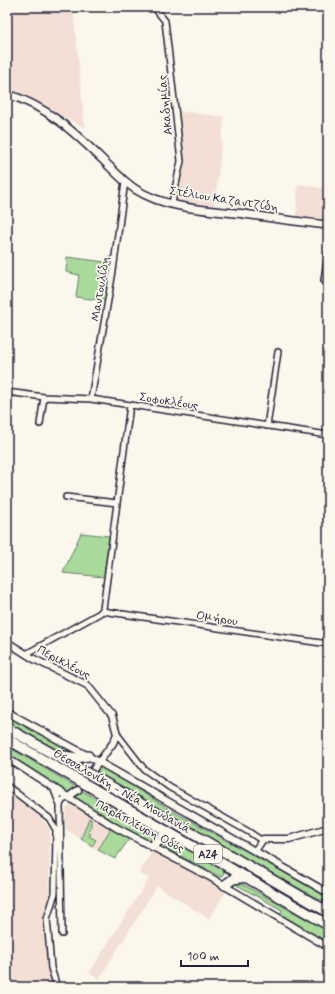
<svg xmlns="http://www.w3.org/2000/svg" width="335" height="994" font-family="Mynerve,sans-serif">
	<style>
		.built { fill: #f3dfd5 }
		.green { fill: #a9da9b; stroke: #667e6b }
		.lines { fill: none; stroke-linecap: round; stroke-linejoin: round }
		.minor-casing { stroke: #22223b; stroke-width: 8 }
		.tertiary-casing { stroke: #22223b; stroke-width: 9 }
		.secondary-casing { stroke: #22223b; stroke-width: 10 }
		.trunk-casing { stroke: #22223b; stroke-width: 12 }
		.minor { stroke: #fbf7ec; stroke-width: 5 }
		.tertiary { stroke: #fbf7ec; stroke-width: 6 }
		.secondary { stroke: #fbf7ec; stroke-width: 7 }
		.trunk { stroke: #fbf7ec; stroke-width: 9 }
		.trunk-bridge-casing { stroke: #22223b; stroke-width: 12; stroke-linecap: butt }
		.trunk-bridge { stroke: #fbf7ec; stroke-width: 9 }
		.labels { text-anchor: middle; stroke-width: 3.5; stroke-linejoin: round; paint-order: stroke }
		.shield { fill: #fbf7ec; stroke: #636270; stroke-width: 1 }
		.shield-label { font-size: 11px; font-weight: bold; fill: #22223b }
		.street-label { font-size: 12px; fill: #22223b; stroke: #fbf7ec }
	</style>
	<rect width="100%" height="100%" fill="#fbf7ec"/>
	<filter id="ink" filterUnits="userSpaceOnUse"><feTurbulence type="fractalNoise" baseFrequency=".025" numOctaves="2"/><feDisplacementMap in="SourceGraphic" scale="8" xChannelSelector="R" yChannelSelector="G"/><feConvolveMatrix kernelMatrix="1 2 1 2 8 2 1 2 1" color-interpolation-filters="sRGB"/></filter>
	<g filter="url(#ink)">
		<!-- built -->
		<path class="built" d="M7 7H73L85 128 36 103 7 92Z
			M178 111 224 117 215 205 176 202 183 159Z
			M298 184 328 189V221L296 217Z
			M7 792 39 816 50 829 49 894 44 918 48 968 54 987H7Z
			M70 805H74L111 828 98 850 65 829 66 808Z
			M153 850 186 869 228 888 209 919 157 886 99 979 89 973 149 879 139 873Z"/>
		<!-- green -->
		<path class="green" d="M67 257 113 263 106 301 76 297 79 275 66 272Z
			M81 533 109 536 104 577 63 573Z
			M7 715 83 756 67 755 7 722Z
			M7 746 76 787 69 793 65 792 7 755Z
			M100 766 169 809 318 891 325 897V900H320L94 773Z
			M79 789 143 825 154 835V839L148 841 117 825 76 799Z
			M89 818 91 819V827L88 832 91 834 89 836 96 840 92 846 81 839Z
			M111 828 130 838 115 859 98 850Z
			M191 837 328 914V917L190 839Z
			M161 839H171L222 867 224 873 221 877 165 848 160 843Z
			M233 882 242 884 328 931V943L280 914 282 910 235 884 233 887 231 885Z"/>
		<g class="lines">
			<!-- minor casing -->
			<g class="minor-casing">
				<path id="minor" d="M154 7 165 21 181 161 172 203
					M324 280 328 253
					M7 392 44 397 91 399 328 435
					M91 399 113 271 125 181
					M40 424 44 397
					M267 426 278 352
					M66 497 117 503
					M102 611 328 644
					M26 654 100 613 103 609 130 405
					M117 734 144 769 169 787 249 832 261 840
					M7 786 49 818 56 830 55 893 47 919 48 930 51 968 57 987
					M62 934 60 804 63 800 67 798"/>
			</g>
			<!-- tertiary casing -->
			<g class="tertiary-casing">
				<path id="tertiary" d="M7 642 34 659 87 685 112 716 117 734 113 743 93 770
					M7 712 99 762 328 893
					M7 758 115 827 208 876 328 947
					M55 791 60 804
					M67 798 78 790
					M255 851 263 839H289L328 828
					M323 909 328 901"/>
			</g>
			<!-- secondary casing -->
			<g class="secondary-casing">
				<path id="secondary" d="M7 94C47 106 74 132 103 160 113 170 123 181 135 189 166 209 208 210 244 214 272 218 300 222 328 225"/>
			</g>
			<!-- trunk casing -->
			<g class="trunk-casing">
				<path id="trunk" d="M7 728 87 773
					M7 739 80 781
					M64 756 77 758 88 756
					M93 776 328 912
					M87 785 328 925
					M153 846 163 836 175 837
					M225 885 233 879 247 877"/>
			</g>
			<!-- minor -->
			<use href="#minor" class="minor"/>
			<!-- tertiary -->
			<use href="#tertiary" class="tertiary"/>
			<!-- secondary -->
			<use href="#secondary" class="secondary"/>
			<!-- trunk -->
			<use href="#trunk" class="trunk"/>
			<!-- trunk-bridge casing -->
			<g class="trunk-bridge-casing">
				<path id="trunk-bridge" d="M87 773 93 776
					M80 781 87 785"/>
			</g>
			<!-- trunk-bridge -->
			<use href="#trunk-bridge" class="trunk-bridge"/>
		</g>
	</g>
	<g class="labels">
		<!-- shield labels -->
		<rect class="shield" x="194" y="845" width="28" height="18" rx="3"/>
		<g class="shield-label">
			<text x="208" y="858">Α24</text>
		</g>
		<!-- street labels -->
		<g class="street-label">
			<text transform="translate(165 105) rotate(-96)" y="4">Ακαδημίας</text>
			<text transform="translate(224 199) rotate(9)" y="4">Στέλιου Καζαντζίδη</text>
			<text transform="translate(100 289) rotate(-81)" y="4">Μαντουλίδη</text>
			<text transform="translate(169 401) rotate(9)" y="4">Σοφοκλέους</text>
			<text transform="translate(217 618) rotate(9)" y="4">Ομήρου</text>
			<text transform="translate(64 662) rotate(28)" y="4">Περικλέους</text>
			<text transform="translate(122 791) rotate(30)" y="4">Θεσσαλονίκη - Νέα Μουδανιά</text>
			<text transform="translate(140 826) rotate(28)" y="4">Παράπλευρη Οδός</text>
		</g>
	</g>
	<!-- margin -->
	<rect width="335" height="994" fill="none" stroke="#fbf7ec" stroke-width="24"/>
	<rect x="12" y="12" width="311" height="970" fill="none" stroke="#22223b" stroke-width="1.5" filter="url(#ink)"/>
	<!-- scale -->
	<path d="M181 960v6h67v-6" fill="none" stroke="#22223b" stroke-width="2"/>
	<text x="187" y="960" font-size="12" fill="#22223b" stroke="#fbf7ec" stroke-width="3" paint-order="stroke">100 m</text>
</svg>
